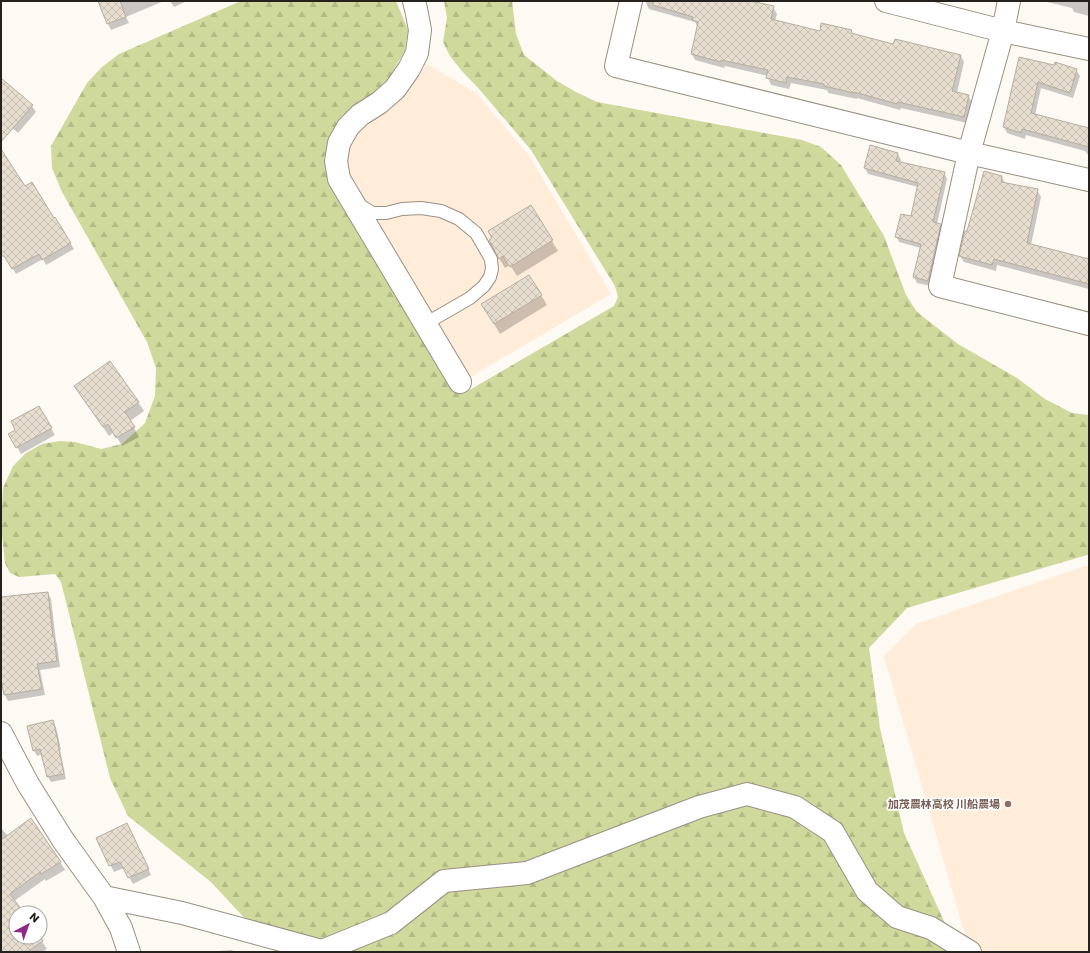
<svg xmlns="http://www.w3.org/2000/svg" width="1090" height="953" font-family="Poppins,'Noto Sans JP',sans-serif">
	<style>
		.built { fill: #ffedda }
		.forest { fill: url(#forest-firs) }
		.shadow { fill: #0003 }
		.building { fill: url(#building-cross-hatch); stroke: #b6aea0 }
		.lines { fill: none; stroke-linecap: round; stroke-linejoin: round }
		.lane-casing { stroke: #9a8f83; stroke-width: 14 }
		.street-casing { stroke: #9a8f83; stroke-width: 24 }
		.secondary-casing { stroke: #9a8f83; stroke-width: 24 }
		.lane { stroke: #fff; stroke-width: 12 }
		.street { stroke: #fff; stroke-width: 22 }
		.secondary { stroke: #fff; stroke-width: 22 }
		.education-dot { fill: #8d6e63; stroke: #fff; stroke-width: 1.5 }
		.labels { text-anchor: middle; stroke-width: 3.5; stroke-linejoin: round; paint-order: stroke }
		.education-label { font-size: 11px; font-weight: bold; fill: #785e54; stroke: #fff; text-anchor: end }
	</style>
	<defs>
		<pattern id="forest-firs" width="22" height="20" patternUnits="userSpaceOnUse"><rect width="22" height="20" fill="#cfd99b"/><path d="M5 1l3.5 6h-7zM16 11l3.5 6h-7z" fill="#b2ba85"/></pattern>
		<pattern id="building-cross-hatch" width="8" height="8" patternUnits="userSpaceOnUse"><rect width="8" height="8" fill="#e7ded0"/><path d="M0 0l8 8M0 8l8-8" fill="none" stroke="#c6beb2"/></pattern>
	</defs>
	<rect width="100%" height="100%" fill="#fdf9f3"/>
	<!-- built -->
	<path class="built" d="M422 61 476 93 530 157 611 294 465 380 344 178 343 146Z
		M1085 566 1089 567V952H970L884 656 916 624Z"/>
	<!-- forest -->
	<path class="forest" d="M241 1H396L408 30 405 51 388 79 372 94 352 107 340 118 331 137 324 158 328 183 448 384 455 391 466 392 614 306 618 297 615 286 531 150 479 89 461 70 450 56 443 42 447 18 444 1H512L516 34 524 55 557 81 576 92 597 102 802 140 821 147 841 165 884 236 906 295 917 312 958 344 1017 378 1045 399 1072 413 1089 415V555H1087L907 608 869 648 880 728 904 833 958 952H276L211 882 128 816 110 778 61 582 55 574 19 577 10 573 5 563 1 525 3 488 13 466 26 453 42 444 60 441 75 442 101 449 122 444 145 423 155 396 156 368 147 342 62 192 52 168 51 146 87 83 102 67 119 54Z"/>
	<!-- shadow -->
	<path class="shadow" d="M99 1H164L126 17 129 23 111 30 108 24Z
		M170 1H187L174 7Z
		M646 1H747L773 7 777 14 775 21 820 32 851 31 853 34 894 45 961 56 964 62 957 93 968 96 972 102 967 123 901 108 900 110 857 98V99L828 93 827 90 791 83 789 89 771 85 768 78V76L725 66 724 68 695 60 692 54 698 26H697L695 22 649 9 646 3Z
		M1043 1H1089V16L1074 12 1072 8Z
		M1019 58 1076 70 1080 76 1073 98 1041 88 1035 115 1089 129V156L1085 151 1026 135 1025 139 1007 133 1004 127Z
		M1 79 32 106 36 112 18 133 1 118Z
		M1 151 24 188 54 219 55 218 74 249 46 265 43 259 16 274 3 252 1 246Z
		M898 154 901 160 900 163 944 173 947 179 937 224 940 225 943 231 931 286 917 283 914 277 921 248 899 242 896 236 911 218 918 187 868 174 865 168Z
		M1002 177 1005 183 1037 190 1041 197 1031 245 1089 260V289L997 265 996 271 964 262 960 256 968 232Z
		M531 206 558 251 517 276 510 265 505 268 499 258Z
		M541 295 547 305 500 334 488 314Z
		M75 387 138 402 144 411 130 421 139 437 122 446 114 432 109 436 81 395Z
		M39 407 55 435 21 454 10 434 17 430Z
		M48 593 51 599 56 641 57 644 60 667 40 670 45 695 8 701 5 695 1 671V598Z
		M53 721 56 727 61 750H60L66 779 51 782 48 777 42 754 37 756 34 750Z
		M1 828 8 836 60 862 65 870 46 881 45 879 14 901 23 913H16V937H39L47 949 42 952H1Z
		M131 831 151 875 133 884 124 868 114 872 97 838Z
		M231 950 237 952H206Z"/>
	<!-- building -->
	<path class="building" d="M98 1H120L126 17 107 24Z
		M653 1H751L774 6 771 19 820 31 821 23 852 30 851 33 893 44 895 39 961 55 952 91 969 95 964 117 898 102 897 104 854 92V93L824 86V84L787 77 786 83 766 78 768 70 721 60V62L691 54 698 22 692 20 693 17 653 5Z
		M1019 57 1054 65 1055 62 1077 69 1070 93 1038 82 1031 113 1089 128V147L1022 129 1021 133 1003 127Z
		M1 78 33 105 1 142Z
		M870 145 898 153 896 161 945 172 933 222 941 224 928 281 913 277 921 244 895 237 901 214 911 216 918 183 864 168Z
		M1 149 25 186 32 182 54 218 55 217 71 243 42 260 39 254 12 269 4 256H1Z
		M984 171 1002 176 1001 182 1038 189 1027 243 1089 259V284L994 259 992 265 959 256 965 231H967Z
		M531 205 553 240 510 267 503 256 499 259 489 240 492 238 488 231Z
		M529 275 542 295 494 324 481 304Z
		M110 361 139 402 125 412 135 427 116 438 108 424 103 427 74 386Z
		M39 406 52 428 16 448 8 434 15 430 11 421Z
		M48 592 53 637H54L57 661 37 664 42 689 4 695 1 679V597Z
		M53 720 59 745H58L64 774 47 777 40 749 33 751 27 726Z
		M31 818 61 862 41 874 40 872 10 894 24 913H16V937H40V936L43 941 27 952H1V840Z
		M127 823 149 869 128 878 120 862 109 866 96 838Z"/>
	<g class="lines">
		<!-- lane casing -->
		<g class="lane-casing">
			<path id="lane" d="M359 205 373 213H386L402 209 421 208 441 211 459 219 476 233 491 259 492 269 490 277 484 286 470 298 425 324"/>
		</g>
		<!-- street casing -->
		<g class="street-casing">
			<path id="street" d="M414 1 416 9 420 30 417 53 409 69 395 89 379 103 360 115 348 127 339 143 336 161 339 179 460 382
				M631 1 616 66 969 153 1089 180
				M1009 1 1003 31 969 153 940 286 1089 324
				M1 733 28 784 63 840 104 897 121 928 129 952
				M104 897 182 913 322 951 391 923 444 881 527 873 699 807 747 794 795 807 833 832 867 891 897 917 931 928 970 952"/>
		</g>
		<!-- secondary casing -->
		<g class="secondary-casing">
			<path id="secondary" d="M886 1 1003 31 1089 49"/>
		</g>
		<!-- lane -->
		<use href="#lane" class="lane"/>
		<!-- street -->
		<use href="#street" class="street"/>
		<!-- secondary -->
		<use href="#secondary" class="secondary"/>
	</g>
	<!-- markers -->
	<circle class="education-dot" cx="1008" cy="804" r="4"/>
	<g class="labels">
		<!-- education labels -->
		<g class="education-label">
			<text x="1000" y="808">加茂農林高校 川船農場</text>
		</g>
	</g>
	<!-- border -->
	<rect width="1090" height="953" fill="none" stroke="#25211c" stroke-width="4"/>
	<!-- north arrow -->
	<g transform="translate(28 925) rotate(41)"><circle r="19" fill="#ffffff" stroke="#a8a6a4"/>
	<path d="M0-3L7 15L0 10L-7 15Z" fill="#932789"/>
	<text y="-6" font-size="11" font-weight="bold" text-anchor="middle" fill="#25211c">N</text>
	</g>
</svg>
